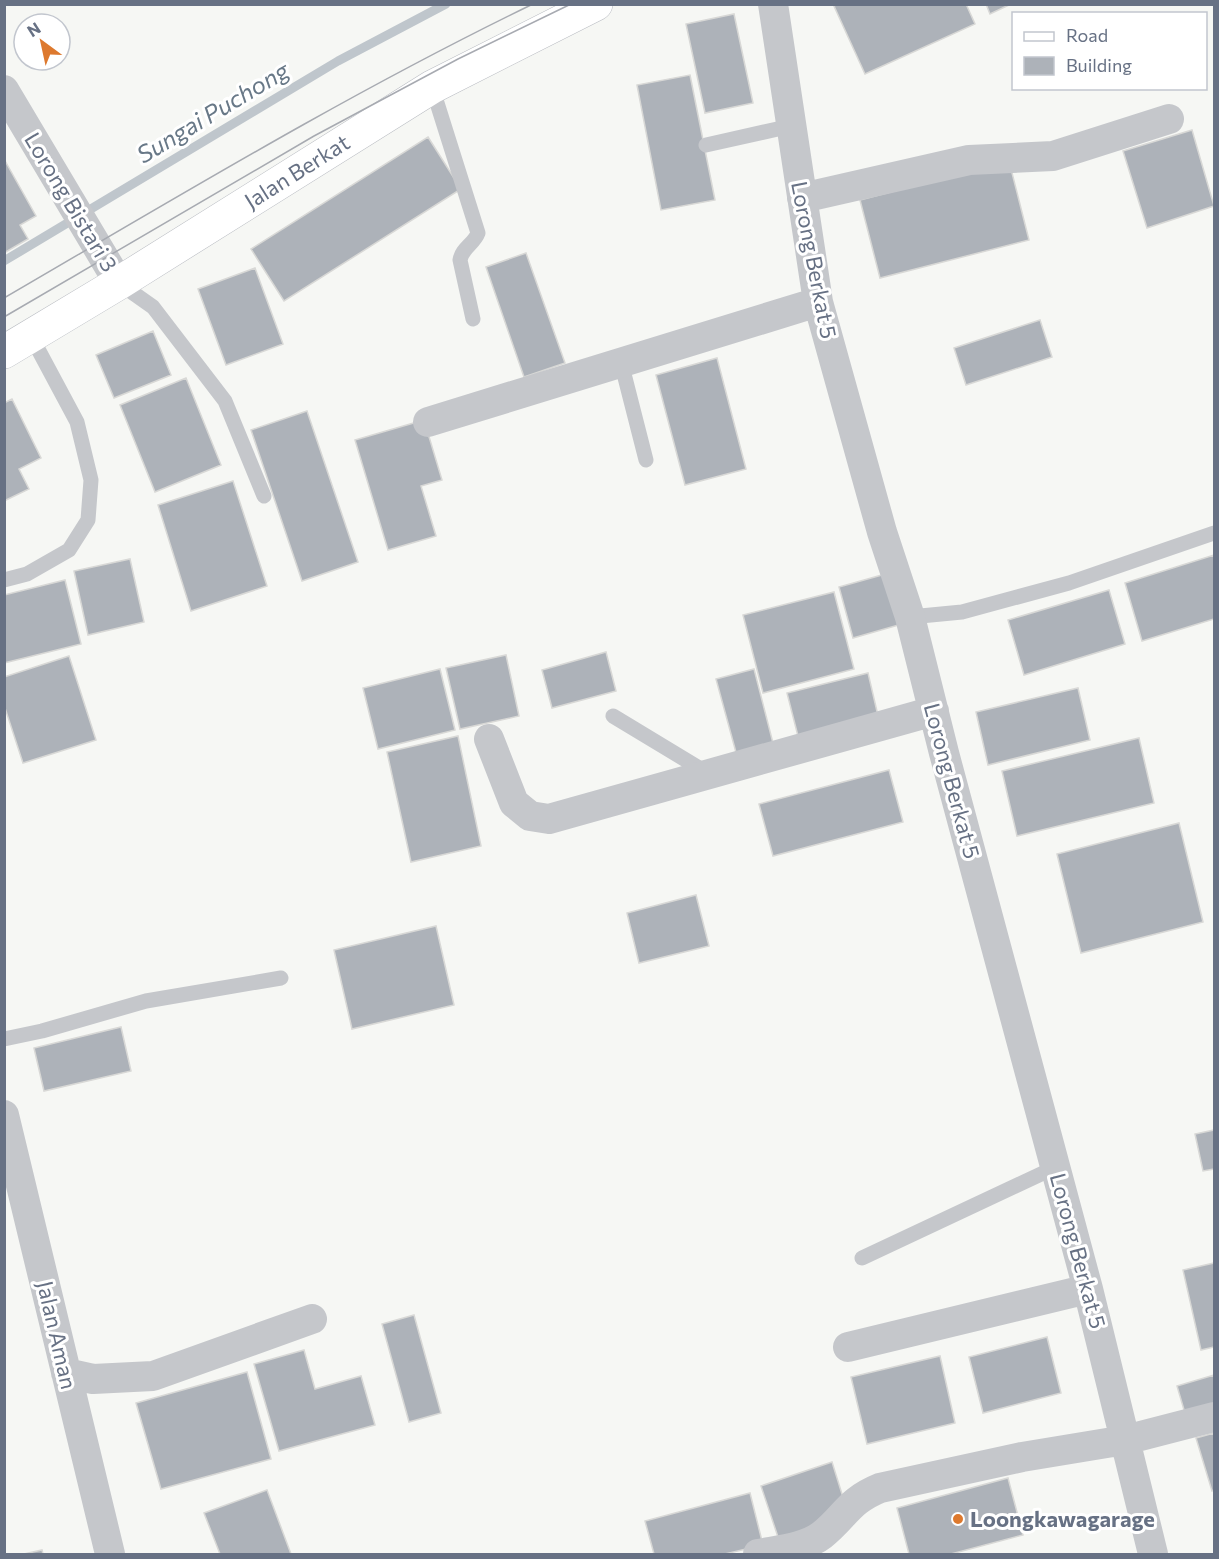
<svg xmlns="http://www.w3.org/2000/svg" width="1219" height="1559" font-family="Commissioner,sans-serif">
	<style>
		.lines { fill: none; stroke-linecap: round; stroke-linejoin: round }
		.stream { stroke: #bfc6cc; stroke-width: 9 }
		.building { fill: #adb2b9; stroke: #d8d8d6; stroke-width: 1.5 }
		.secondary-casing { stroke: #b7bac0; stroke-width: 34 }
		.lane { stroke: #c5c7cb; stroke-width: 15 }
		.street { stroke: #c5c7cb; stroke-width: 30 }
		.secondary { stroke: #fff; stroke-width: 33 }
		.tram { stroke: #a7aab1; stroke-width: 1.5 }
		.poi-dot { fill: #dd792e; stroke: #fff; stroke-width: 2 }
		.labels { text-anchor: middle; stroke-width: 6; stroke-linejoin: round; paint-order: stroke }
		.street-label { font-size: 22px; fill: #677184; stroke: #fff }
		.poi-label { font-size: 22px; font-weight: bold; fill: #677184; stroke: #fff; text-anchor: start }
		.water-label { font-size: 24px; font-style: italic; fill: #687887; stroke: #fff }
	</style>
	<rect width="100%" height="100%" fill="#f6f7f4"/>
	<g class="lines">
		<!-- stream -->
		<path class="stream" d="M4 261 338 61 446 4"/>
	</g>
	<!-- building -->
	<path class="building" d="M838 4H966L975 24 865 74 834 6Z
		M986 4H1011L990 14Z
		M734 14 753 103 705 113 686 24Z
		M690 75 715 200 661 210 637 85Z
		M1192 130 1214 206 1147 228 1123 151Z
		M428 137 461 189 284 301 251 249Z
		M4 159 36 216 20 225 28 239 4 253Z
		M1009 161 1029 240 880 278 860 200Z
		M526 253 565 363 524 377 486 267Z
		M255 268 283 344 226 365 198 289Z
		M1040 320 1052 357 966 385 954 348Z
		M153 331 171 375 114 398 96 355Z
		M717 358 746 469 685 485 656 375Z
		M186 378 221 465 155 492 120 405Z
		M12 399 41 458 19 469 29 489 4 501V403Z
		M307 411 358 562 302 581 251 430Z
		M424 420 442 480 421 486 436 536 388 550 355 440Z
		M233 481 267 586 191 611 158 505Z
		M1214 555V619L1142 641 1125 583Z
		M130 559 144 622 88 635 74 571Z
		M889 573 902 624 853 638 839 587Z
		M65 580 81 644 4 663V595Z
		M1109 590 1125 644 1024 675 1008 620Z
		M834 592 854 669 763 693 743 615Z
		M606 652 616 691 552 708 542 670Z
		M506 655 519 716 460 729 446 668Z
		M69 656 96 740 23 763 4 705V677Z
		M440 669 455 730 378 749 363 688Z
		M754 669 774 747 737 756 716 679Z
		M868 673 879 720 799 740 787 693Z
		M1078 688 1090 740 988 765 976 712Z
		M458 736 481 846 411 862 387 752Z
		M1139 738 1154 803 1017 836 1002 771Z
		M889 770 903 822 773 856 759 804Z
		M1179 823 1203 922 1081 953 1057 854Z
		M696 895 709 946 639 963 627 913Z
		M436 926 454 1005 352 1029 334 950Z
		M121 1027 131 1071 44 1091 34 1048Z
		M1214 1130V1169L1203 1171 1195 1134Z
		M1214 1263V1347L1201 1350 1183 1270Z
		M414 1315 441 1413 409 1422 382 1324Z
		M1047 1337 1061 1393 983 1413 969 1357Z
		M304 1350 315 1389 361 1376 375 1425 279 1451 254 1364Z
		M940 1356 955 1423 867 1444 851 1377Z
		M247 1372 271 1459 161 1489 136 1403Z
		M1214 1375V1412L1187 1420 1177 1386Z
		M1214 1433V1490L1212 1491 1196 1438Z
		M832 1462 851 1523 781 1546 761 1486Z
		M1008 1478 1023 1535 951 1554H909L897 1508Z
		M267 1490 291 1554H220L204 1513Z
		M750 1493 763 1545 725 1554H654L645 1521Z
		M42 1550 43 1554H24Z"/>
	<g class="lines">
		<!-- secondary casing -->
		<g class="secondary-casing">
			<g id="secondary">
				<path id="s1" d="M4 352 119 283 432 87 596 4"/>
			</g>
		</g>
		<!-- lane -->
		<path class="lane" d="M432 87 478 233C474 244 462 248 460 260L473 319
			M706 145 791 126
			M119 283 153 307 225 401 264 496
			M621 362 646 460
			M4 580 27 574 69 550 88 520 91 480 77 422 31 336
			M910 617 962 612 1069 583 1214 533
			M613 716 709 774
			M4 1039 42 1031 146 1001 281 978
			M862 1258 1056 1167"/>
		<!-- street -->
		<path class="street" d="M773 4 818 302 882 532 910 617 944 753 1088 1289 1153 1554
			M4 90 119 283
			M802 198 969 160 1053 156 1169 119
			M428 422 818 302
			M489 739 514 803 530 816 549 819 934 711
			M4 1115 110 1554
			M848 1347 1088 1289
			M66 1373 93 1379 153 1376 312 1319
			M758 1554C778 1550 805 1548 822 1535 845 1517 848 1501 880 1488L1022 1457 1125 1440 1214 1417"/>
		<!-- secondary -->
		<use href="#secondary" class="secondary"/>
		<!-- tram -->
		<path class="tram" d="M4 298C179 196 351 92 533 4
			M4 317 314 136 458 59 571 4"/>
	</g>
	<!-- markers -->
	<circle class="poi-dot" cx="958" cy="1519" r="6"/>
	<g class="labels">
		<!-- street labels -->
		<g class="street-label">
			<text dy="8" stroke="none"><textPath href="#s1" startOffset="344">Jalan Berkat</textPath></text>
			<text transform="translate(71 202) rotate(59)" y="8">Lorong Bistari 3</text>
			<text transform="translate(814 260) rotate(79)" y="8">Lorong Berkat 5</text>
			<text transform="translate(952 781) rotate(75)" y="8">Lorong Berkat 5</text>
			<text transform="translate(1078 1251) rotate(75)" y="8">Lorong Berkat 5</text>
			<text transform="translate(57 1335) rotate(77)" y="8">Jalan Aman</text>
		</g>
		<!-- poi labels -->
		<g class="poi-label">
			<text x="970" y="1527">Loongkawagarage</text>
		</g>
		<!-- water labels -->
		<g class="water-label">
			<text transform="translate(213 113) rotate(-31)" y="8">Sungai Puchong</text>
		</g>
	</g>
	<!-- border -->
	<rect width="1219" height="1559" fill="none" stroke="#677184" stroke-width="12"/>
	<!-- legend -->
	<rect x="1012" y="12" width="195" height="78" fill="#ffffff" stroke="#c2c6ce" stroke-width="1.5"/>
	<rect x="1024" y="32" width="30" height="9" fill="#ffffff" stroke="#c2c6ce" stroke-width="1.5"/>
	<text x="1066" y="42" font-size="18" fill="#677184">Road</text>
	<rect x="1024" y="57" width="30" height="18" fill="#adb2b9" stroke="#c2c6ce" stroke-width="1.5"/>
	<text x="1066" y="72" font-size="18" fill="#677184">Building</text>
	<!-- north arrow -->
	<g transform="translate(42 42) rotate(327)"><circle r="28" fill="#ffffff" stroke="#c2c6ce" stroke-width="1.5"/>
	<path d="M0-4.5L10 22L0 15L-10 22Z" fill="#dd792e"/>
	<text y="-9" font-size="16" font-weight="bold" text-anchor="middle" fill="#677184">N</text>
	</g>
</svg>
